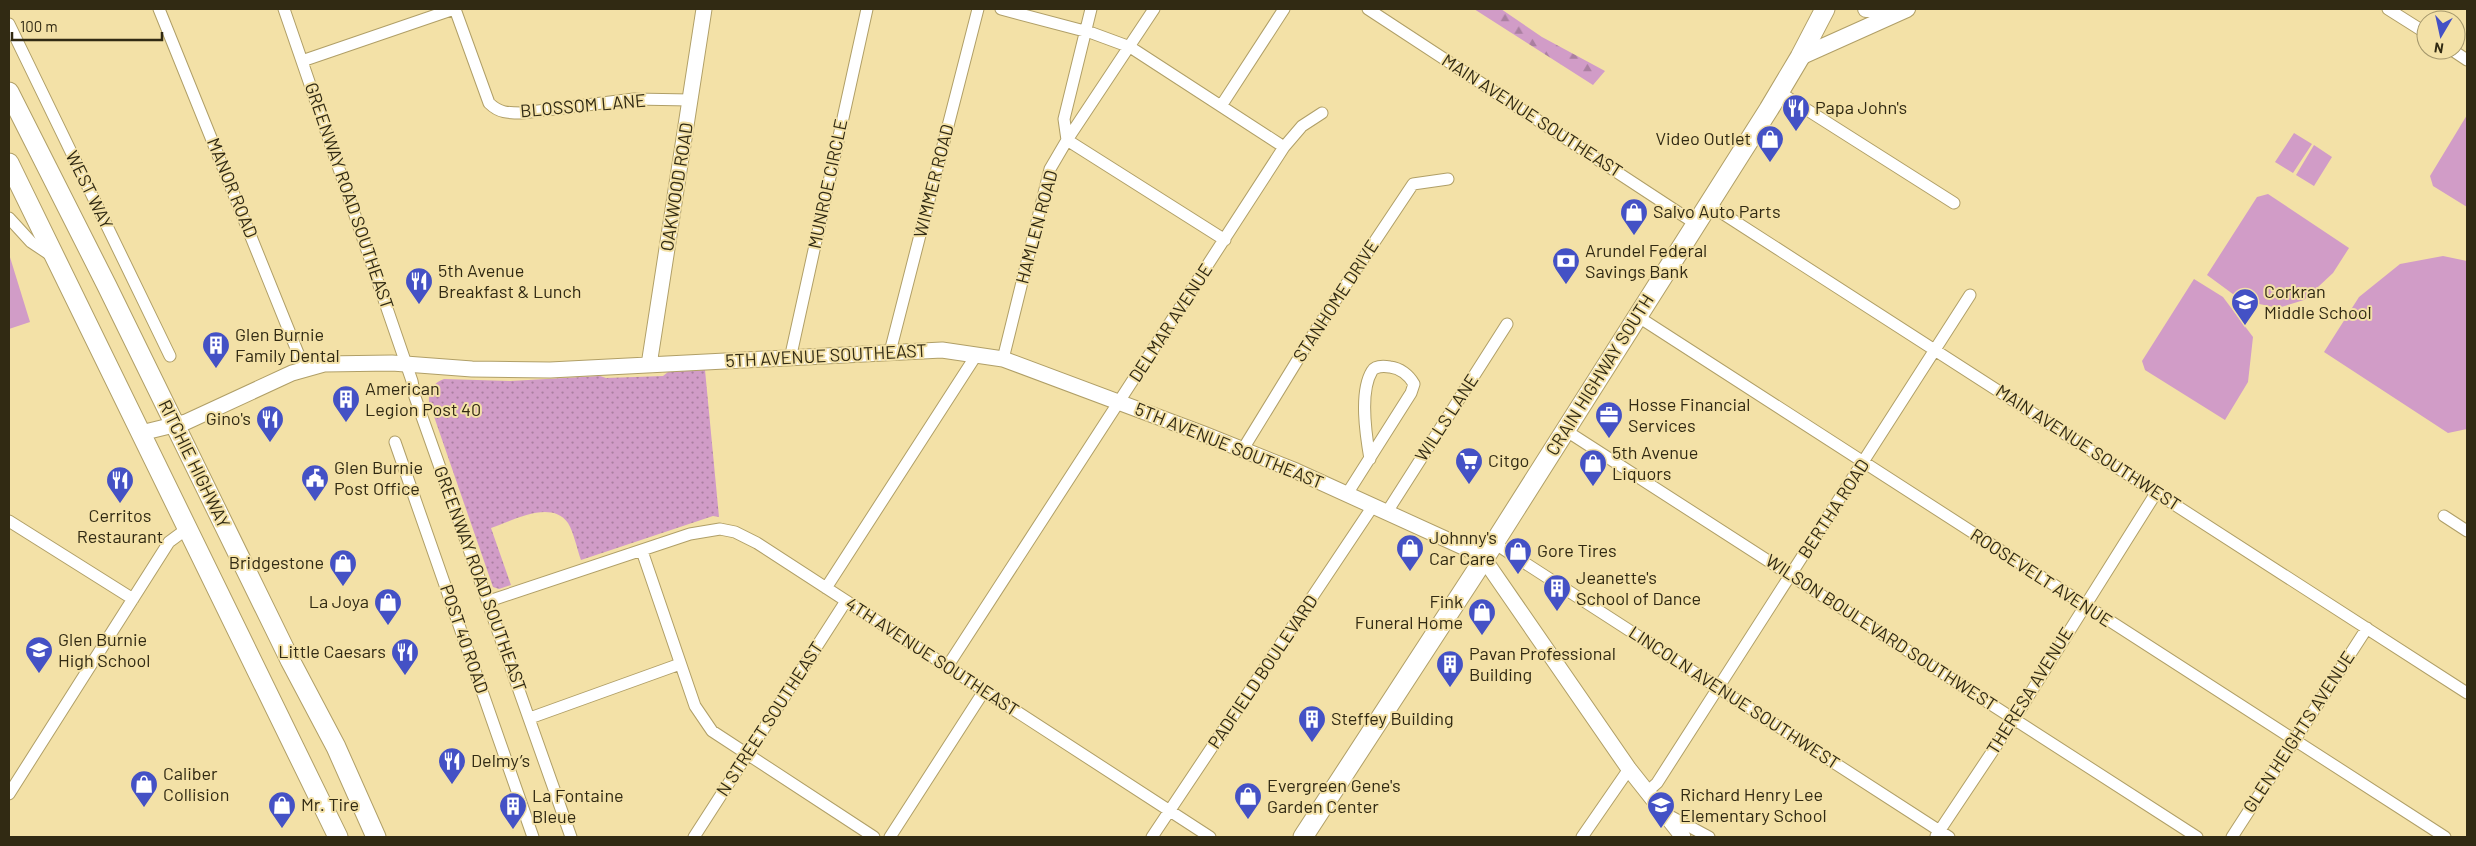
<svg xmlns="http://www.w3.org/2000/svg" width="2476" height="846" font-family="Barlow,sans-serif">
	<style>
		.grass { fill: url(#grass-dots) }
		.forest { fill: url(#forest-firs) }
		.pitch { fill: #d19cc7 }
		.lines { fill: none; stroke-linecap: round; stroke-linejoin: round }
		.minor-casing { stroke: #b09f67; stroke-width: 13 }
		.tertiary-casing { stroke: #b09f67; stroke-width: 17 }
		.secondary-casing { stroke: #b09f67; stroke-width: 18 }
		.primary-casing { stroke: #b09f67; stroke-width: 21 }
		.minor { stroke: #fff; stroke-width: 11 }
		.tertiary { stroke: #fff; stroke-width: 15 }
		.secondary { stroke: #fff; stroke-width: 16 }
		.primary { stroke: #fff; stroke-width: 19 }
		.labels { text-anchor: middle; stroke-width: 4; stroke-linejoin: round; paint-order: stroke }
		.street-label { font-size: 18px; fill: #312a13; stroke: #f3e1a7 }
		.poi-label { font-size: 18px; fill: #312a13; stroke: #f3e1a7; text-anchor: start }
	</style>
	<defs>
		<pattern id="grass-dots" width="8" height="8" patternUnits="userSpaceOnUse" patternTransform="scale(1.25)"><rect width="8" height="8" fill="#d19cc7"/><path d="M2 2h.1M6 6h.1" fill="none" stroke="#aa7fa0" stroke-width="1.8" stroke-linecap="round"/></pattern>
		<pattern id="forest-firs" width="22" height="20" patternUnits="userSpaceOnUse" patternTransform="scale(1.25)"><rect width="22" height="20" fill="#d19cc7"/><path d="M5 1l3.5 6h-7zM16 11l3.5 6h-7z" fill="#aa7fa0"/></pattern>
	</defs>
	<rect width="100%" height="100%" fill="#f3e1a7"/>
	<!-- grass -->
	<path class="grass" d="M705 370 719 517 713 516 581 560C577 549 574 533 568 523 551 499 512 521 491 528L511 585 499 589 493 587 429 402C428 391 433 383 444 379L510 381 600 376 606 378 663 376 668 372Z"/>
	<!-- forest -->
	<path class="forest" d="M1474 9H1501L1542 37 1605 71 1593 85Z"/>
	<!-- pitch -->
	<path class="pitch" d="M2467 115V207L2433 186 2430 176Z
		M2294 133 2312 144 2293 173 2275 162Z
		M2314 145 2332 157 2314 186 2296 175Z
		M2268 194 2349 248 2333 273 2304 300 2278 308 2241 300 2207 275 2257 197Z
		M9 254 30 322 9 329Z
		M2443 256 2467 261V429L2448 433 2324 352 2359 297 2400 264Z
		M2194 279 2223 297 2253 337 2248 382 2225 420 2145 370 2142 361Z"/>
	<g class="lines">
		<!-- minor casing -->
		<g class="minor-casing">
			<path id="minor" d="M159 9 304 368
				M284 9 412 381 415 397 571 837
				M455 9 489 103C499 113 508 113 522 113L634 99 690 100
				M1001 9 1092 33 1130 47 1284 147
				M1154 9 1067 140 1225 240
				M1368 9 1696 224
				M2388 9 2426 33
				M9 24 170 356
				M2452 50 2467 60
				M302 61 454 9
				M1779 92 1954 203
				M1221 106 1284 9
				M1708 204 2467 693
				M9 218 31 242 52 256
				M1637 316 2445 837
				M890 352 978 9
				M790 359 867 9
				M1003 359 1050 169 1067 140 1064 119 1091 9
				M1565 430 2197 837
				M395 442 533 837
				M1243 449 1319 325 1413 184 1448 179
				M1347 494 1411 393 1414 384C1409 375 1400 368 1390 367 1384 366 1375 366 1372 371 1359 392 1366 436 1370 459
				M1387 512 1507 324
				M2444 516 2467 531
				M9 521 133 599
				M1494 543 1949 837
				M642 551 695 706 712 731 874 837
				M826 588 977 354
				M489 601 690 534 720 529 735 532 757 543 1210 837
				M947 667 1284 147 1302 126 1322 113
				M530 718 680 664
				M1648 791 1657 783 1970 295
				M9 794 169 542 188 528
				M1668 815 1709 837
				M1936 836 2014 719 2156 493
				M694 837 846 601
				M890 837 984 691
				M1152 837 1373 506
				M1582 837 1629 769
				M2232 837 2367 628"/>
		</g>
		<!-- tertiary casing -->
		<g class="tertiary-casing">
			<path id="tertiary" d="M649 365 704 9
				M141 433 186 422 292 373 324 364 392 363 472 369 550 370 942 350 1003 359 1201 433 1296 471 1474 552 1484 559 1629 769 1683 837"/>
		</g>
		<!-- secondary casing -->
		<g class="secondary-casing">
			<path id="secondary" d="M1866 9H1882
				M1800 57 1907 9"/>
		</g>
		<!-- primary casing -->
		<g class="primary-casing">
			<path id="primary" d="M9 92 107 286 290 660 336 747 376 837
				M9 163 338 837
				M1303 837 1484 559 1769 109 1800 57 1825 9"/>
		</g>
		<!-- minor -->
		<use href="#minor" class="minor"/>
		<!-- tertiary -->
		<use href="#tertiary" class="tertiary"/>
		<!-- secondary -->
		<use href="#secondary" class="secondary"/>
		<!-- primary -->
		<use href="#primary" class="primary"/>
	</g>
	<!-- icons -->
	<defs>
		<g id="restaurant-pin" transform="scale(1.4375)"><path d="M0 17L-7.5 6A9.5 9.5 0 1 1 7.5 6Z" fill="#4451c5" stroke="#f3e1a7"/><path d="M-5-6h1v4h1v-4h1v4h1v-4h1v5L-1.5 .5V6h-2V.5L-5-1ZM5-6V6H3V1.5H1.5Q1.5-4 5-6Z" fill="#fff"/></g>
		<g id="shop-pin" transform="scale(1.4375)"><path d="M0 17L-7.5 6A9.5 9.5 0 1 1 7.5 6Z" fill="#4451c5" stroke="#f3e1a7"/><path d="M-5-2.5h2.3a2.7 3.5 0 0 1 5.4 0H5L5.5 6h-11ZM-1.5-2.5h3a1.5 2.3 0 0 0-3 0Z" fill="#fff"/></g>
		<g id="bank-pin" transform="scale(1.4375)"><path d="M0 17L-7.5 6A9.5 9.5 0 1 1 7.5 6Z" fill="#4451c5" stroke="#f3e1a7"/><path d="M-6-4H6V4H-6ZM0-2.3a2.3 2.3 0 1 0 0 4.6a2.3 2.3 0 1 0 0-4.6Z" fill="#fff"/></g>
		<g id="school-pin" transform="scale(1.4375)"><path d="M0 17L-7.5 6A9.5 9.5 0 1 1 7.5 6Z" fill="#4451c5" stroke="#f3e1a7"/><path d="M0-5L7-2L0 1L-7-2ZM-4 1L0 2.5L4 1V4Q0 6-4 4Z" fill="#fff"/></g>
		<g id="building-pin" transform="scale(1.4375)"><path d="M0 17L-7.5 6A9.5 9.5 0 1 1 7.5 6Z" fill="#4451c5" stroke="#f3e1a7"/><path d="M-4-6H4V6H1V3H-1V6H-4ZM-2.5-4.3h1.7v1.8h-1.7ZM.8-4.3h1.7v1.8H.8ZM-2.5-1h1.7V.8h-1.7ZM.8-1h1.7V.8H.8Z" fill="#fff"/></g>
		<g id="office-pin" transform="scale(1.4375)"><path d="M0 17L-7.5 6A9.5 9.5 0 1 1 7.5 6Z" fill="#4451c5" stroke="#f3e1a7"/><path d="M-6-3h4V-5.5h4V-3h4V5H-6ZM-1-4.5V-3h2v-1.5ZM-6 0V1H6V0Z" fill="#fff"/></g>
		<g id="supermarket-pin" transform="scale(1.4375)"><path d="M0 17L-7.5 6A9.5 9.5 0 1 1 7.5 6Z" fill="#4451c5" stroke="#f3e1a7"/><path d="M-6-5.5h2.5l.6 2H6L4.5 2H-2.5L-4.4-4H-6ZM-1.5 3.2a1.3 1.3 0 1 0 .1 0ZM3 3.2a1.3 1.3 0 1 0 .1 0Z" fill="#fff"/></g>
		<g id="civic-pin" transform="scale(1.4375)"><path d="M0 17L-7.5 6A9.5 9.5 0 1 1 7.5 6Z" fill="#4451c5" stroke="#f3e1a7"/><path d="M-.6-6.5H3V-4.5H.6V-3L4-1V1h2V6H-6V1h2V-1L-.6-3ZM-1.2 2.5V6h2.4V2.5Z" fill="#fff"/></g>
	</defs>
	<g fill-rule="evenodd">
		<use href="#restaurant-pin" x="1796" y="108"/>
		<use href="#shop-pin" x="1770" y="139"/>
		<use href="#shop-pin" x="1634" y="212"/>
		<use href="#bank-pin" x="1566" y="261"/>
		<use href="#restaurant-pin" x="419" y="281"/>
		<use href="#school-pin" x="2245" y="302"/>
		<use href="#building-pin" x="216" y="345"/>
		<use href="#building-pin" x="346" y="399"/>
		<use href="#office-pin" x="1609" y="415"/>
		<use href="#restaurant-pin" x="270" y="419"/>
		<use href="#supermarket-pin" x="1469" y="461"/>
		<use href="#shop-pin" x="1593" y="463"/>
		<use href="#civic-pin" x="315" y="478"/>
		<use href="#restaurant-pin" x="120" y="480"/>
		<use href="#shop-pin" x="1410" y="548"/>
		<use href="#shop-pin" x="1518" y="551"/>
		<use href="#shop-pin" x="343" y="563"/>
		<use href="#building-pin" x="1557" y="588"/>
		<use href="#shop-pin" x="388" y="602"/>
		<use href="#shop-pin" x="1482" y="612"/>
		<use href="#school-pin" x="39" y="650"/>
		<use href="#restaurant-pin" x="405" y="652"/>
		<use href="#building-pin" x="1450" y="664"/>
		<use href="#building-pin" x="1312" y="719"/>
		<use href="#restaurant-pin" x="452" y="761"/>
		<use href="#shop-pin" x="144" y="784"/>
		<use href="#shop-pin" x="1248" y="796"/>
		<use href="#shop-pin" x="282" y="805"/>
		<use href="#school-pin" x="1661" y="805"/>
		<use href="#building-pin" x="513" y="806"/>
	</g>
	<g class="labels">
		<!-- street labels -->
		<g class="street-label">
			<text transform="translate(583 106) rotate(-5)" y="6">BLOSSOM LANE</text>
			<text transform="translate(1532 116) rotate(33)" y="6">MAIN AVENUE SOUTHEAST</text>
			<text transform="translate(934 181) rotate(-76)" y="6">WIMMER ROAD</text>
			<text transform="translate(828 184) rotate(-78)" y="6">MUNROE CIRCLE</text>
			<text transform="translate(677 187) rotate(-81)" y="6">OAKWOOD ROAD</text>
			<text transform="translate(232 188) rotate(68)" y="6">MANOR ROAD</text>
			<text transform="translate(89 190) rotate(64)" y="6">WEST WAY</text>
			<text transform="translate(349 196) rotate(71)" y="6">GREENWAY ROAD SOUTHEAST</text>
			<text transform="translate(1037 227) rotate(-75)" y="6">HAMLEN ROAD</text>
			<text transform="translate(1336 301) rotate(-57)" y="6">STANHOME DRIVE</text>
			<text transform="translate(1171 323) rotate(-57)" y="6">DELMAR AVENUE</text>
			<text transform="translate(826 356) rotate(-3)" y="6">5TH AVENUE SOUTHEAST</text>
			<text transform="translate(1600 375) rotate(-58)" y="6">CRAIN HIGHWAY SOUTH</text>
			<text transform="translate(1447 418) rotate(-57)" y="6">WILLS LANE</text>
			<text transform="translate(1229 446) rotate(22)" y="6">5TH AVENUE SOUTHEAST</text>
			<text transform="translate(2088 448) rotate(33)" y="6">MAIN AVENUE SOUTHWEST</text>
			<text transform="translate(194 464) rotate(64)" y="6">RITCHIE HIGHWAY</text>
			<text transform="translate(1834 509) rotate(-57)" y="6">BERTHA ROAD</text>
			<text transform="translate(2041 578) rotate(33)" y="6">ROOSEVELT AVENUE</text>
			<text transform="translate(480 579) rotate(70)" y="6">GREENWAY ROAD SOUTHEAST</text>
			<text transform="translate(1881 633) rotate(33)" y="6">WILSON BOULEVARD SOUTHWEST</text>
			<text transform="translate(464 639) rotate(71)" y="6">POST 40 ROAD</text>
			<text transform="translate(932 657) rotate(33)" y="6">4TH AVENUE SOUTHEAST</text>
			<text transform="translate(1263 672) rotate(-56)" y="6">PADFIELD BOULEVARD</text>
			<text transform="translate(2030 691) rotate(-58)" y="6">THERESA AVENUE</text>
			<text transform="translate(1734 698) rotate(33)" y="6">LINCOLN AVENUE SOUTHWEST</text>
			<text transform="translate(770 719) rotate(-57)" y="6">N STREET SOUTHEAST</text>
			<text transform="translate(2299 732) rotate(-57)" y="6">GLEN HEIGHTS AVENUE</text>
		</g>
		<!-- poi labels -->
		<g class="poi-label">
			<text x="1815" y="114">Papa John's</text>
			<text x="1751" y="145" text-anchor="end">Video Outlet</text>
			<text x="1653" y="218">Salvo Auto Parts</text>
			<text x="1585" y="257">Arundel Federal<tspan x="1585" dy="21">Savings Bank</tspan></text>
			<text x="438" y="277">5th Avenue<tspan x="438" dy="21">Breakfast &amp; Lunch</tspan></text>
			<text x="2264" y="298">Corkran<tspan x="2264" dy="21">Middle School</tspan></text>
			<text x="235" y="341">Glen Burnie<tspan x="235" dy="21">Family Dental</tspan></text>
			<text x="365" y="395">American<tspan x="365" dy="21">Legion Post 40</tspan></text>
			<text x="1628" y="411">Hosse Financial<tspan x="1628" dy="21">Services</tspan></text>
			<text x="251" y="425" text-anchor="end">Gino's</text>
			<text x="1612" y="459">5th Avenue<tspan x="1612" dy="21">Liquors</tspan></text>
			<text x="1488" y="467">Citgo</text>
			<text x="334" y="474">Glen Burnie<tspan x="334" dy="21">Post Office</tspan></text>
			<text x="120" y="522" text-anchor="middle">Cerritos<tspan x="120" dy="21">Restaurant</tspan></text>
			<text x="1429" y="544">Johnny's<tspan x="1429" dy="21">Car Care</tspan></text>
			<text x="1537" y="557">Gore Tires</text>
			<text x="324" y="569" text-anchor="end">Bridgestone</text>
			<text x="1576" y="584">Jeanette's<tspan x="1576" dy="21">School of Dance</tspan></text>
			<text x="369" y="608" text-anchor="end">La Joya</text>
			<text x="1463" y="608" text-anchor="end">Fink<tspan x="1463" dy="21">Funeral Home</tspan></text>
			<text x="58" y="646">Glen Burnie<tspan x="58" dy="21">High School</tspan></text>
			<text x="386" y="658" text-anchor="end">Little Caesars</text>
			<text x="1469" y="660">Pavan Professional<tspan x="1469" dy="21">Building</tspan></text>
			<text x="1331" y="725">Steffey Building</text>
			<text x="471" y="767">Delmy’s</text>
			<text x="163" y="780">Caliber<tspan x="163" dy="21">Collision</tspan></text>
			<text x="1267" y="792">Evergreen Gene's<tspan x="1267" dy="21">Garden Center</tspan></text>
			<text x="1680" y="801">Richard Henry Lee<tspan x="1680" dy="21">Elementary School</tspan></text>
			<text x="532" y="802">La Fontaine<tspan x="532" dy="21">Bleue</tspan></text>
			<text x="301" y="811">Mr. Tire</text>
		</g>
	</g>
	<!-- border -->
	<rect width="2476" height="846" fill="none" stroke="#312a13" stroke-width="20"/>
	<!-- north arrow -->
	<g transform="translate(2441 35) rotate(189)"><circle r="24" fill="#f3e1a7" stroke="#a5986c"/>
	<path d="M0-4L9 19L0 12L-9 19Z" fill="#4451c5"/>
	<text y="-8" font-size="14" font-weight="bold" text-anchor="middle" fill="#312a13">N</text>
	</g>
	<!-- scale -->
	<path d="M12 32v8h150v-8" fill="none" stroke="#312a13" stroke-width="2.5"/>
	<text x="20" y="32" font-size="15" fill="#312a13" stroke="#f3e1a7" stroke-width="4" paint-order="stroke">100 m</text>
</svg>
